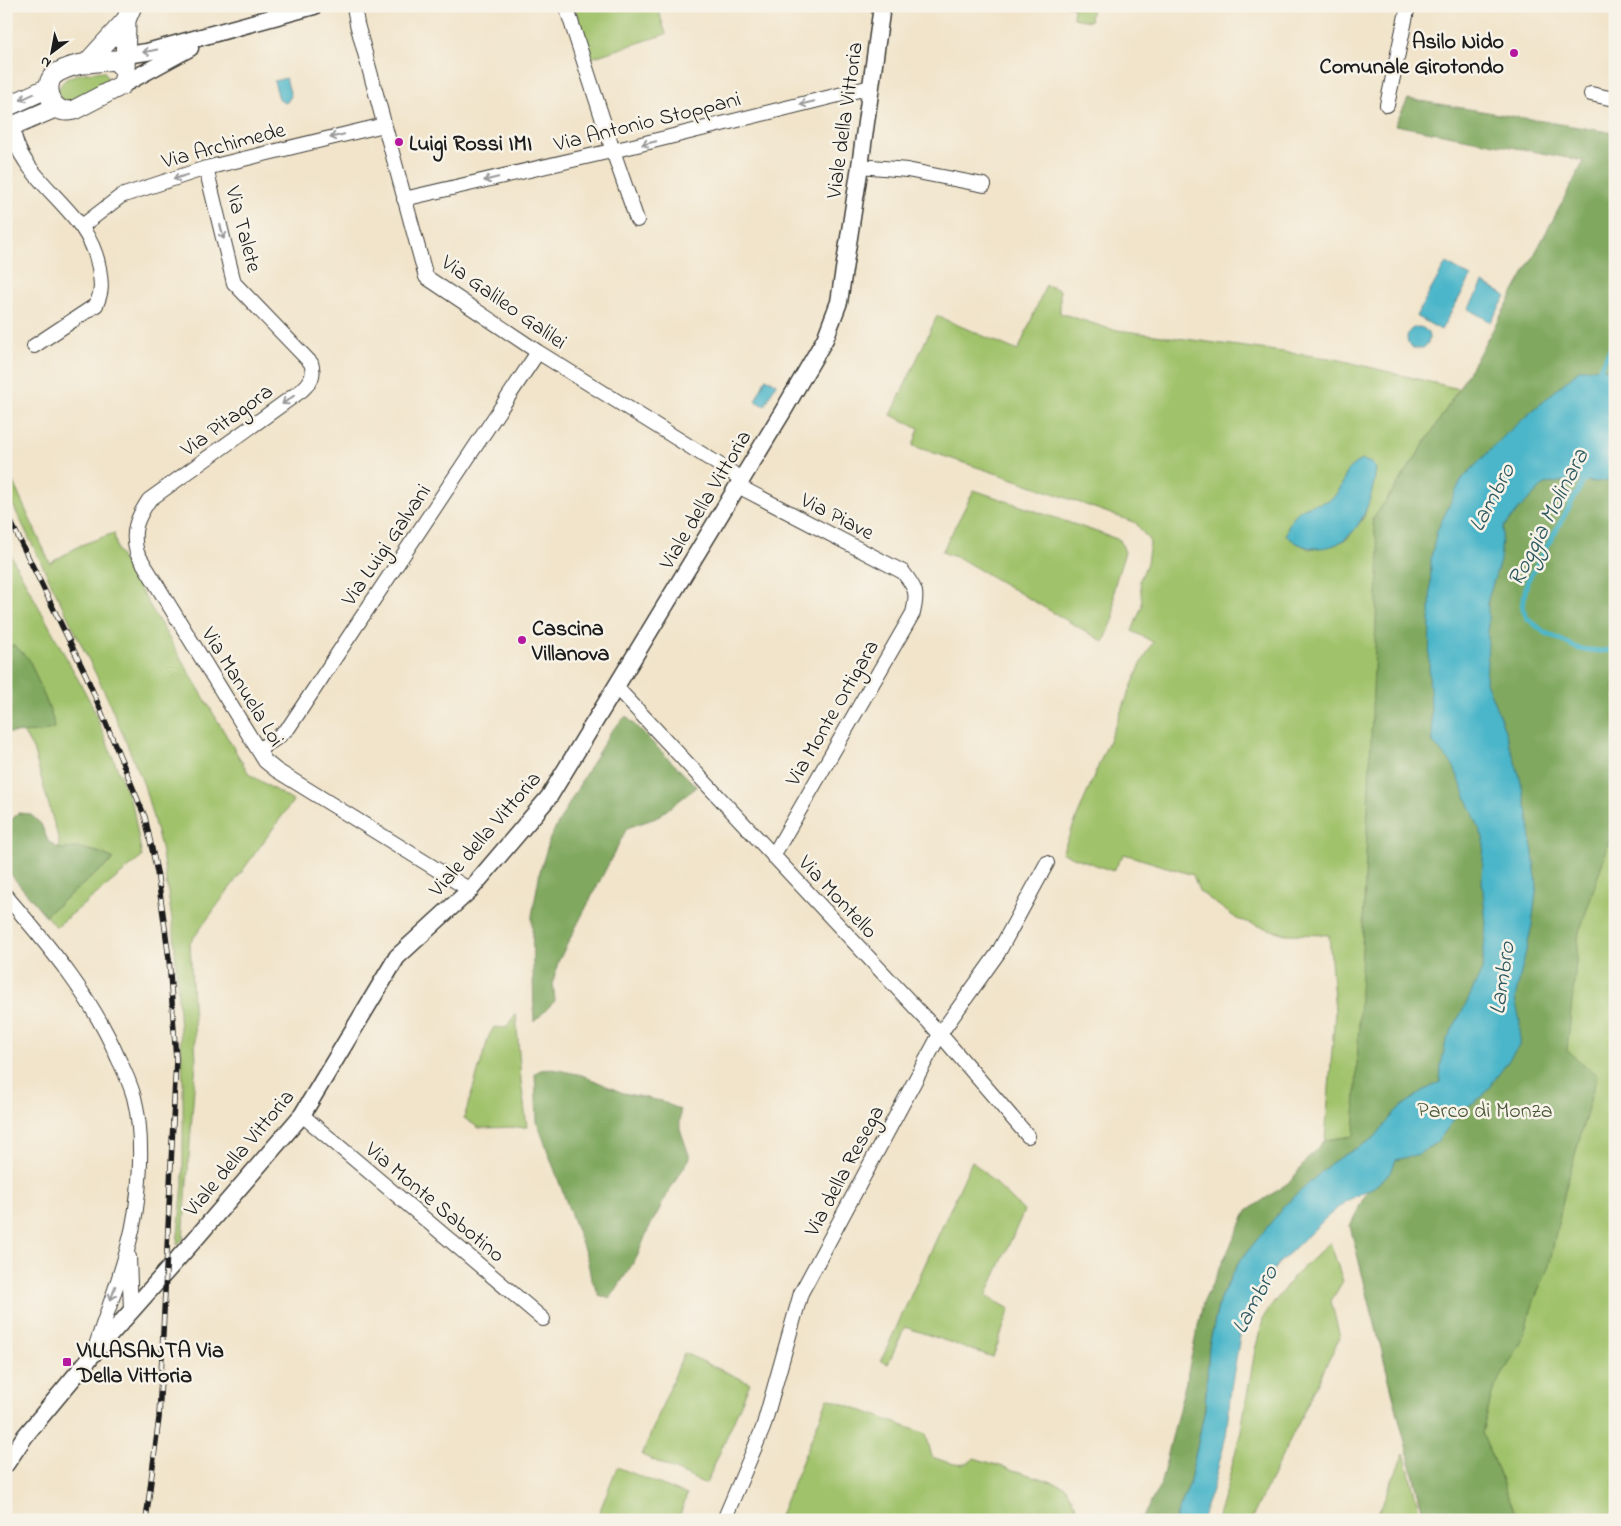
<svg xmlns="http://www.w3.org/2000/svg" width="1621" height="1526" font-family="'Indie Flower',sans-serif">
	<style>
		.green { fill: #a0c26b; stroke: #5e6f44; fill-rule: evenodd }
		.forest { fill: #80a85f; stroke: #4e623e }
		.water { fill: #4cb6c9; stroke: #346972 }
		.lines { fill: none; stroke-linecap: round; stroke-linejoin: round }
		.stream { stroke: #4cb6c9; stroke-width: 5 }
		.minor-casing { stroke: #3c3a36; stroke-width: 16 }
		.tertiary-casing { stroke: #3c3a36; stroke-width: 19 }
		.secondary-casing { stroke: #3c3a36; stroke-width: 21 }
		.minor { stroke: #fff; stroke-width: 14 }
		.tertiary { stroke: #fff; stroke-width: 16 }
		.secondary { stroke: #fff; stroke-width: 19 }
		.rail-casing { stroke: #1c1c1c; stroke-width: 5.5 }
		.rail { stroke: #f7f3e8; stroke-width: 4; stroke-dasharray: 11; stroke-linecap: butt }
		.oneway { stroke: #999 }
		.poi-dot { fill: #b5179e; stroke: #f7f3e8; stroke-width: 2 }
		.labels { text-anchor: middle; stroke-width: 5; stroke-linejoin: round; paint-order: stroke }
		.poi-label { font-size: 22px; font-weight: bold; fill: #1c1c1c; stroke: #f7f3e8; text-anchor: start }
		.street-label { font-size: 22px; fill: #1c1c1c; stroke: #f7f3e8 }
		.park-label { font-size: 22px; fill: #4a5638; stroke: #f7f3e8 }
		.water-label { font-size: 24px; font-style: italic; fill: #2f5a61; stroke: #f7f3e8 }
	</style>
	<rect width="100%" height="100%" fill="#f7f3e8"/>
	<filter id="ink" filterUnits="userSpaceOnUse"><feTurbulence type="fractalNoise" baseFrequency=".02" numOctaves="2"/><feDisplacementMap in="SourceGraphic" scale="10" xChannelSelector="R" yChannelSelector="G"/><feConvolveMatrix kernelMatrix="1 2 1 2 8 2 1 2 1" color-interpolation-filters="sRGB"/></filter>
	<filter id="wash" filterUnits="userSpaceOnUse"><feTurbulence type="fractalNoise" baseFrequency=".0096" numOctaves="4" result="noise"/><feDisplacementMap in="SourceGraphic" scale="20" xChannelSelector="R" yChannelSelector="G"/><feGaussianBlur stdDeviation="1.12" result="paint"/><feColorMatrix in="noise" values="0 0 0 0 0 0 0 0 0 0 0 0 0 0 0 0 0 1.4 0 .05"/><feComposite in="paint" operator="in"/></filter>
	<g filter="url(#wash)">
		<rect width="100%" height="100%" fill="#f1e4ca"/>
		<!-- green -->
		<path class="green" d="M574 6H657L666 34 591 58Z
			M1067 6H1092L1090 21 1073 18 1074 7Z
			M104 71 110 82C103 88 76 102 68 101 63 101 61 98 58 94 60 72 87 73 104 71Z
			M1615 163V1520H1425L1350 1226 1366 1193 1374 1181 1354 1136 1325 1140 1335 1011 1329 935 1285 934 1237 919 1199 891 1193 875 1124 854 1113 871 1062 853 1140 666 1153 642 1132 631 1142 606 1140 580 1147 563 1150 542 1136 523 1019 481 913 446 919 428 891 415 937 316 1018 351 1046 285 1060 290V313L1110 329 1336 359 1459 389 1402 480 1372 520 1379 550ZM1376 469 1374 483 1364 517 1348 538 1343 541 1309 549 1289 538 1286 535 1306 507C1333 502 1338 498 1347 472Z
			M6 467 50 563 81 545 114 533 117 550 249 774 293 801 190 943 196 1061 183 1239 177 1245 183 1184V1080L174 933 161 847 144 785 107 697 6 491Z
			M974 490 1120 540 1125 552 1114 587V618L1104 642 961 559 942 552Z
			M10 554 92 705 133 808 142 857 56 927 45 915 114 859C92 848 83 849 59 849V841L33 749 23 732H41L53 720C43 691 30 670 14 645L6 647V557Z
			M516 1013 521 1081 527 1127 479 1128 464 1118 489 1036 494 1027 506 1028Z
			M972 1161 1024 1211 986 1296 1010 1309 993 1357 905 1327 888 1364 881 1361Z
			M1330 1242 1343 1281 1331 1301 1340 1337 1251 1520H1217L1227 1486 1241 1430 1255 1350 1264 1316 1293 1277Z
			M684 1353 750 1383 706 1484 642 1455Z
			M828 1398 926 1434 932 1457C946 1461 963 1471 974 1458L1065 1486 1082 1517 1081 1520H786L780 1515Z
			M1404 1453 1422 1520H1375Z
			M617 1467 687 1495 678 1520H617L599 1513Z"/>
		<!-- forest -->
		<path class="forest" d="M1408 99 1615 133V825L1579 933 1567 1051 1597 1075 1565 1191 1549 1266 1534 1301 1521 1343 1493 1391 1482 1433 1518 1520H1425L1350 1226 1366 1193 1374 1181 1239 1262 1220 1298 1209 1346 1205 1409 1189 1485 1175 1520H1141L1160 1486 1186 1381 1203 1303 1247 1211 1291 1181 1308 1158 1325 1140 1354 1136 1379 551 1372 520C1454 408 1519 284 1584 161L1395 125Z
			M14 645 29 659 46 700 53 720 54 728 41 732 6 733V647Z
			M626 716 697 787 656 818 627 828 558 962 553 982 555 1001 534 1022 532 916 540 871 550 838 586 773 611 731Z
			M18 813 30 814 41 824 48 841 59 849 81 848 101 853 114 859 45 915 6 869V826Z
			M553 1069 582 1075 623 1093 661 1101 680 1110V1129L690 1158 672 1186 647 1232 637 1257 610 1299 599 1295 591 1278 587 1258 537 1122 535 1073 541 1070Z"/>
		<!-- water -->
		<path class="water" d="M286 78 291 96 287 102 284 103 279 99 274 81Z
			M1446 263 1471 277 1441 330 1416 316Z
			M1483 283 1506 296 1491 322 1468 309Z
			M1407 338a11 11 0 1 1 22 0a11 11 0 1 1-22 0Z
			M1615 368V479L1595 482 1573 480 1545 484 1520 508 1503 528 1500 561 1488 599V640L1486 682 1502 722 1519 774 1528 814 1537 885 1532 925 1515 999 1520 1021 1519 1046 1483 1096 1461 1111 1437 1142 1419 1154 1396 1160 1391 1172 1374 1187 1346 1201 1327 1217 1277 1265 1241 1330 1231 1388 1226 1436 1213 1487 1201 1520H1175L1189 1485 1205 1409 1209 1346 1220 1298 1239 1262 1285 1205 1331 1163 1374 1138 1397 1110 1423 1091 1440 1082 1441 1065 1446 1041 1467 1002 1482 970 1486 925 1482 880 1484 840 1453 765 1433 743 1429 674 1431 557 1437 531 1461 480 1506 434 1580 369Z
			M766 378 776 383 765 406 755 401Z
			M1363 460 1371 463 1376 469C1372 502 1358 548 1318 548 1307 549 1294 543 1286 535 1288 523 1294 512 1306 507 1315 503 1324 504 1332 498 1344 490 1342 474 1353 465 1355 463 1360 461 1363 460Z"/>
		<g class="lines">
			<!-- stream -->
			<path class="stream" d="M1597 374 1615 340
				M1587 475 1527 582 1522 607 1527 618 1544 632 1579 649 1600 651 1615 650"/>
		</g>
	</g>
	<g filter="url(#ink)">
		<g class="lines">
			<!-- minor casing -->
			<g class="minor-casing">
				<path id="minor" d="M354 6 357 24 426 277 538 352 742 479
					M566 6 613 151 637 220
					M1591 94 1609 98 1615 97
					M1387 105 1408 6
					M12 127C15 140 18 151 26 162 51 199 91 221 99 268 101 283 103 290 96 305L34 346
					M860 166 907 170 984 185
					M206 168 234 283 311 363C315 375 311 382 302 390L149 500C137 518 131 531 137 553L265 761 276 770 470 890
					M404 199 633 146 871 87
					M82 226 121 196 206 168 384 125
					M738 486 903 572C916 589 918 592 913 613L773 856
					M616 687 940 1034 1028 1136
					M258 750 278 737 289 727 538 352
					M6 896C49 946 92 997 118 1058 124 1070 130 1083 134 1097 145 1140 140 1204 128 1247 119 1282 105 1317 94 1352
					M302 1115 543 1319
					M129 1257 131 1311
					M724 1520 763 1428 801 1293 940 1034 998 953 1047 863"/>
			</g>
			<!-- tertiary casing -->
			<g class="tertiary-casing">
				<path id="tertiary" d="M115 60 125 55 147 52 314 6
					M122 85 190 48
					M6 1464 25 1436 94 1353 197 1237 302 1115 397 957 470 890 549 797 782 413 825 339 839 302 860 166 882 6"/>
			</g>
			<!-- secondary casing -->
			<g class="secondary-casing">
				<path id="secondary" d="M86 64 126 20 132 6
					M124 69 115 60C96 62 70 63 54 75 45 83 49 103 59 109 64 112 69 111 74 110L122 85 125 75 126 20
					M6 107 48 88
					M6 129 57 107"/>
			</g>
			<!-- minor -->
			<use href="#minor" class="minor"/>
			<!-- tertiary -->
			<use href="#tertiary" class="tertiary"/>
			<!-- secondary -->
			<use href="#secondary" class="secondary"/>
			<!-- rail casing -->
			<g class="rail-casing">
				<path id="rail" d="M6 512 86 675 145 817 157 872 164 921 169 959 176 1059 159 1418 146 1520"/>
			</g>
			<!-- rail -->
			<use href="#rail" class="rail"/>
		</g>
		<!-- one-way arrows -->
		<defs><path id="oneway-shaft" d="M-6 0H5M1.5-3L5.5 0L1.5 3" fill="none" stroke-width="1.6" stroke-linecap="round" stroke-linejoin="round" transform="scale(1.25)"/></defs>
		<g class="oneway">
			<use href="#oneway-shaft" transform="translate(150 51) rotate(168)"/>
			<use href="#oneway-shaft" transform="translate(27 97) rotate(155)"/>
			<use href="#oneway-shaft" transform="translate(807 103) rotate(166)"/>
			<use href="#oneway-shaft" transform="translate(337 136) rotate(166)"/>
			<use href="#oneway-shaft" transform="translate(649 143) rotate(166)"/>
			<use href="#oneway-shaft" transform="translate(180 177) rotate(162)"/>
			<use href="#oneway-shaft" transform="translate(491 179) rotate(167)"/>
			<use href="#oneway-shaft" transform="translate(222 232) rotate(76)"/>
			<use href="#oneway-shaft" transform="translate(288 400) rotate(144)"/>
			<use href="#oneway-shaft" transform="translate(113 1293) rotate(108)"/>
		</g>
	</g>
	<!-- markers -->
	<g class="poi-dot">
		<circle cx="1514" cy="53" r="5"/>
		<circle cx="399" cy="142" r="5"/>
		<circle cx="522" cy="640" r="5"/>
		<rect x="62" y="1357" width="10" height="10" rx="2.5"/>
	</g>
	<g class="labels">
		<!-- poi labels -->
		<g class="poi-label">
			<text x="1504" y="48" text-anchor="end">Asilo Nido<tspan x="1504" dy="25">Comunale Girotondo</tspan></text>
			<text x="409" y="150">Luigi Rossi IMI</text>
			<text x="532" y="635">Cascina<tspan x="532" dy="25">Villanova</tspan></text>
			<text x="77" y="1357">VILLASANTA Via<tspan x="77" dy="25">Della Vittoria</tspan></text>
		</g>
		<!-- street labels -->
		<g class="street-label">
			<text transform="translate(647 120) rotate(-14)" y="8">Via Antonio Stoppani</text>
			<text transform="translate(843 120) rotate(-82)" y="8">Viale della Vittoria</text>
			<text transform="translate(223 144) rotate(-15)" y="8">Via Archimede</text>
			<text transform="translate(245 229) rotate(75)" y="8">Via Talete</text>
			<text transform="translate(505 301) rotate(35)" y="8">Via Galileo Galilei</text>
			<text transform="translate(226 419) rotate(-36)" y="8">Via Pitagora</text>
			<text transform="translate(704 499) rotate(-59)" y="8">Viale della Vittoria</text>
			<text transform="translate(838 515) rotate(27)" y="8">Via Piave</text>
			<text transform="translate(385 544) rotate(-56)" y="8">Via Luigi Galvani</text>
			<text transform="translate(244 686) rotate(58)" y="8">Via Manuela Loi</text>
			<text transform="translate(831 712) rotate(-60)" y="8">Via Monte Ortigara</text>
			<text transform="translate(484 833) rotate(-49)" y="8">Viale della Vittoria</text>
			<text transform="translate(839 896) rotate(47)" y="8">Via Montello</text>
			<text transform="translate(238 1152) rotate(-50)" y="8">Viale della Vittoria</text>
			<text transform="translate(843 1170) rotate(-62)" y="8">Via della Resega</text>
			<text transform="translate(436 1201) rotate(40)" y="8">Via Monte Sabotino</text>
		</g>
		<!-- park labels -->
		<g class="park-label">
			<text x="1485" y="1117">Parco di Monza</text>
		</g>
		<!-- water labels -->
		<g class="water-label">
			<text transform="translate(1491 497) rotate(-62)" y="8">Lambro</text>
			<text transform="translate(1547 517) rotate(-63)" y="8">Roggia Molinara</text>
			<text transform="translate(1501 978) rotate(-82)" y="8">Lambro</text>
			<text transform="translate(1254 1299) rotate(-62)" y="8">Lambro</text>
		</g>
	</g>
	<!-- margin -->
	<rect width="1621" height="1526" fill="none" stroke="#f7f3e8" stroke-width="25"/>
	<!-- north arrow -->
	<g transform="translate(52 52) rotate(212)" stroke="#f7f3e8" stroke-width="4" paint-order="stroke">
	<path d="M0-4L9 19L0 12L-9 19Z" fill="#1c1c1c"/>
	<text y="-8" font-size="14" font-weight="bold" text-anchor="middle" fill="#1c1c1c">N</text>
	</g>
</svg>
